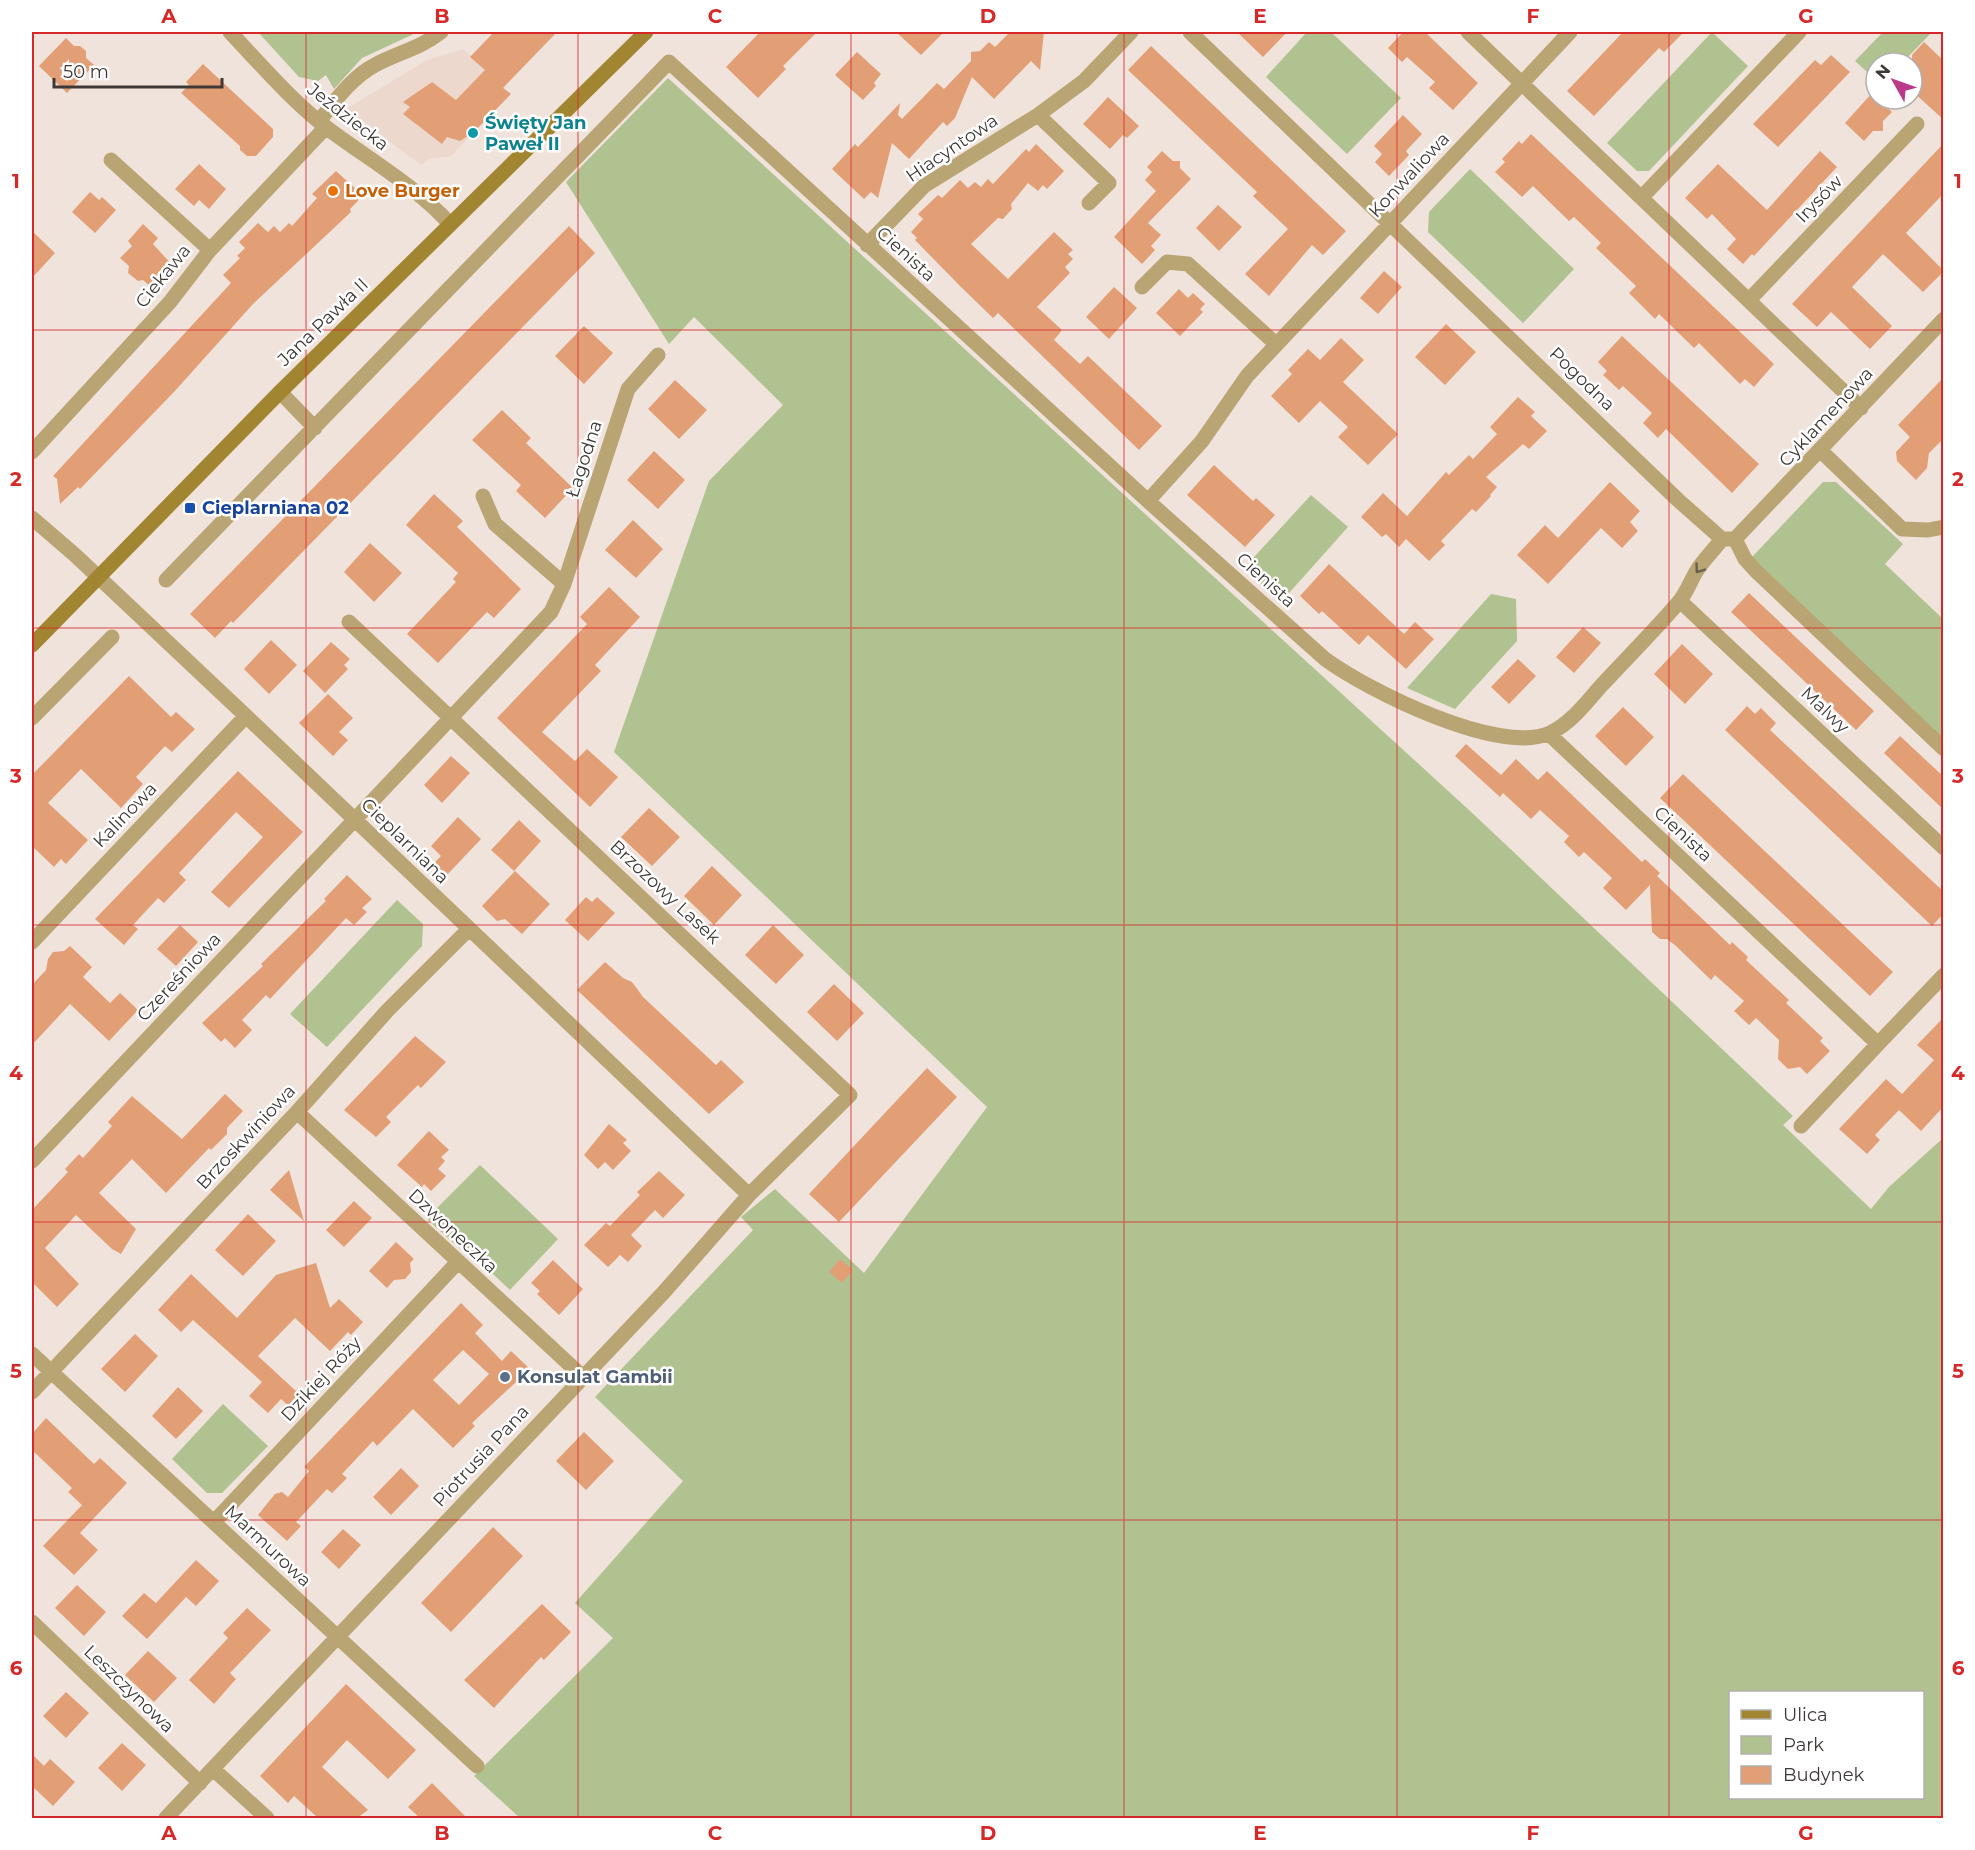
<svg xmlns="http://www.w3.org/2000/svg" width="1975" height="1850" font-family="Montserrat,sans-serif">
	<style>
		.built { fill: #ecd8cc }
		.green { fill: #afc28f; fill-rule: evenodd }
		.building { fill: #e29f76; fill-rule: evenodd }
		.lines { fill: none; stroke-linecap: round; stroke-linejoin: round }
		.street { stroke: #b9a573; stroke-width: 15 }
		.secondary { stroke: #a28531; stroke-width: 15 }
		.oneway { stroke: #695e4b }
		.grid { fill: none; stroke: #d62828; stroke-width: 1.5; stroke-opacity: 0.55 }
		.culture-dot { fill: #0f9aa8; stroke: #fff; stroke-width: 2 }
		.food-dot { fill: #e8710a; stroke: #fff; stroke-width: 2 }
		.transit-dot { fill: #1a4fb4; stroke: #fff; stroke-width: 2 }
		.service-dot { fill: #5c6f8a; stroke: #fff; stroke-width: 2 }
		.labels { text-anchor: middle; stroke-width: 5; stroke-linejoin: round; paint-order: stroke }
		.street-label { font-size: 18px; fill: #3e3836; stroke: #fff }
		.culture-label { font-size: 18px; font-weight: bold; fill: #0d838f; stroke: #fff; text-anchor: start }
		.food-label { font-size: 18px; font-weight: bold; fill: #c56008; stroke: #fff; text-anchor: start }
		.transit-label { font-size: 18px; font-weight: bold; fill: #164399; stroke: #fff; text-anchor: start }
		.service-label { font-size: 18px; font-weight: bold; fill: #4e5e75; stroke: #fff; text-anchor: start }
		.neatline { fill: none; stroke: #d62828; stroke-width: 2 }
		.grid-label { font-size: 20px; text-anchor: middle; font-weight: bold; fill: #d62828 }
	</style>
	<rect width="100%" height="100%" fill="#f0e3dc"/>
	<!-- built -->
	<path class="built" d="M463 49 511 94 451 156 429 159 421 165 346 109 427 60Z"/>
	<!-- green -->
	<path class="green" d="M258 32H418L362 58 334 89 326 75 318 81 299 77Z
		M1307 32H1331L1401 98 1347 154 1266 77Z
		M1712 32 1748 66 1649 171H1637L1607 143Z
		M1883 32H1932L1902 63H1876V80L1855 61Z
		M668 78 1469 810 1793 1116 1783 1125 1871 1209 1889 1187 1943 1138V1818H520L474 1776 613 1638 575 1603 683 1481 595 1397 753 1230 741 1217 775 1189 864 1273 987 1107 614 752 709 481 783 405 694 317 669 344 566 182ZM1730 1692H1922V1798H1730Z
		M1470 169 1574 269 1523 323 1428 232 1429 212Z
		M1823 482H1836L1903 544 1885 564 1943 619V739L1752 557Z
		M1311 495 1348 527 1281 602 1244 568Z
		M1491 594 1516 599 1517 641 1455 709 1407 688Z
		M397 900 423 924 422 946 327 1047 290 1014Z
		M480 1165 558 1239 510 1290 460 1243 457 1246 428 1220 432 1210 437 1208Z
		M223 1404 268 1446 222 1493H207L172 1459Z"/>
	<!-- building -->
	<path class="building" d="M494 32H557L503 88 511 94 473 133 460 141 447 137 442 144 403 114 410 107 403 102 432 82 456 100 485 70 470 57Z
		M760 32H817L783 66 786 69 758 98 726 67Z
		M896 32H944L921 55Z
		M1010 32H1044L1040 70 1031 61 994 99 972 77 955 118 947 126 943 122 909 159 892 143 878 198 871 192 864 199 832 169 855 144 858 147 900 103 898 115 902 119 937 83 944 89 971 61V52L980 51 989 42 995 47Z
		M1237 32H1287L1263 57Z
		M1403 32H1425L1478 83 1453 110 1429 88 1435 82 1407 57 1402 62 1388 48Z
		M1623 32H1684L1664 52 1659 48 1594 116 1567 91Z
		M66 38 74 46H80L86 51V58L94 65 67 93 39 66Z
		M1924 42 1944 61V120L1912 91V55Z
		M1151 46 1346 231 1323 255 1312 245 1269 296 1245 274 1288 229 1253 196 1257 192 1128 70Z
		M857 52 881 74 874 83 876 86 863 100 835 75Z
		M1831 55 1850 72 1778 147 1753 124 1815 60 1821 65Z
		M203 64 273 129V137L256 156H247L240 150V146L181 93 189 85 186 82Z
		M1872 93 1892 112 1883 121V131H1873L1864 141 1845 123Z
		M1108 97 1139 126 1127 138 1123 135 1110 149 1083 124Z
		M1403 115 1422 134 1406 151 1409 155 1389 176 1375 162 1382 154 1374 146Z
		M1531 134 1774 364 1754 387 1745 379 1740 384 1699 343 1694 348 1659 314 1655 319 1629 293 1636 286 1596 248 1601 243 1574 217 1569 221 1533 186 1522 197 1495 172 1505 162 1502 159 1519 141 1522 144Z
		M1944 143V193L1906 233 1944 271 1923 292 1883 254 1852 287 1892 326 1870 349 1831 312 1817 327 1792 304Z
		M1036 144 1064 171 1047 189 1043 185 1038 191 1028 183 1011 204 1012 209 1003 219 998 218 971 244 1008 279 1054 232 1073 250 1068 254 1073 259 1065 267 1070 273 1037 307 1062 330 1054 340 1080 364 1088 356 1162 426 1139 450 998 313 993 318 961 287 915 240 917 238 911 232 923 219 918 214 938 195 942 198 960 180 968 188 975 182 981 187 988 179 993 184 1026 149 1029 152Z
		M1162 151 1173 161H1180V168L1191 179 1148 223 1161 235 1151 246 1155 250 1142 264 1114 237 1156 191 1145 180 1152 172 1147 167Z
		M1820 151 1837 167 1754 256 1752 254 1743 264 1727 249 1736 239 1712 214 1707 219 1685 198 1718 164 1767 210Z
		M199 164 226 189 209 209 199 200 194 206 175 189Z
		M336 171 358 191V201L350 209 351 212 253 304 174 392 80 489 78 487 60 504 57 479 53 476 231 283 223 275 240 258 237 256 245 248 239 242 258 223 268 232 274 226 280 232 289 223 292 226 317 198 312 194Z
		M90 192 99 200 102 197 116 210 95 233 72 212Z
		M1218 205 1242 227 1219 251 1196 228Z
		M143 224 158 238 153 244 174 267 153 289 143 280 138 281 128 273 129 266 120 258 132 246 128 241Z
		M569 226 595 253 233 623 231 621 215 638 190 614Z
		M32 231 55 253 32 278Z
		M1384 271 1402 287 1378 314 1360 298Z
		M1114 287 1137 308 1109 339 1086 317Z
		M1179 289 1188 298 1193 293 1205 304 1200 309 1203 312 1180 336 1156 313Z
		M1446 324 1476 352 1445 385 1415 357Z
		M584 326 613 353 584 384 555 356Z
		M1622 336 1759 464 1732 493 1666 429 1658 438 1643 423 1652 413 1623 386 1619 390 1603 375 1607 371 1598 362Z
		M1341 338 1364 360 1343 382 1398 434 1368 465 1338 437 1348 427 1320 401 1299 423 1271 396 1292 374 1288 370 1308 349 1320 360Z
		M1944 377V438L1929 453 1927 468 1916 480 1897 461 1896 452 1910 437 1898 425Z
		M675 380 707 410 679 439 648 409Z
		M1518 397 1535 412 1531 416 1547 431 1529 449 1523 444 1486 477 1497 487 1490 495 1491 496 1476 512 1472 509 1441 541 1445 545 1429 561 1406 539 1399 547 1386 534 1382 537 1361 517 1383 493 1407 516 1446 472 1449 475 1469 455 1473 459 1497 434 1490 427Z
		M502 410 531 438 526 443 573 488 545 518 516 491 521 485 472 440Z
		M654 451 685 480 658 509 627 480Z
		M1214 465 1253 501 1256 498 1275 515 1245 547 1187 495Z
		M1610 482 1640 511 1630 522 1638 531 1622 548 1601 528 1548 584 1517 555 1545 525 1558 538Z
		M434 494 463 521 457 527 521 589 494 618 487 612 438 663 407 634 456 582 453 579 458 573 406 525Z
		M633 520 663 549 636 578 605 550Z
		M370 543 402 573 374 602 344 572Z
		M1329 564 1404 634 1415 622 1434 639 1406 669 1368 635 1359 645 1322 611 1319 614 1300 596Z
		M609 587 640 617 595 665 601 671 542 732 575 761 587 749 618 777 590 807 497 718 587 624 580 617Z
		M1749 593 1874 711 1856 730 1731 612Z
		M1583 627 1601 643 1574 673 1556 657Z
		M271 640 297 665 269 694 244 669Z
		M331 642 350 659 344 665 348 669 325 693 303 671Z
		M1682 644 1713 674 1685 704 1654 674Z
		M1518 659 1536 676 1509 704 1491 687Z
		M129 676 171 717 176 712 195 729 172 752 165 746 136 777 143 784 121 808 81 769 48 803 88 840 66 864 61 859 54 867 32 846V775Z
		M328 694 353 718 339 732 348 740 333 756 299 723Z
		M1747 706 1755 714 1761 708 1776 723 1770 730 1944 892V913L1932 926 1725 730Z
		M1623 707 1654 737 1626 766 1595 736Z
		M1900 736 1944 777V810L1884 753Z
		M1466 744 1501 775 1516 759 1538 780 1547 771 1642 862 1645 859 1660 873 1657 876 1730 945 1732 942 1748 957 1746 960 1789 1000 1786 1003 1823 1038 1820 1041 1830 1051 1807 1074 1800 1067 1788 1069 1778 1059 1779 1040 1756 1018 1749 1025 1734 1011 1744 1001 1715 975 1711 980 1676 946 1667 939H1660L1652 932 1650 885 1626 910 1603 888 1612 878 1584 852 1579 857 1564 842 1569 836 1540 810 1531 819 1503 793 1500 797 1455 756Z
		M451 756 470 773 442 803 424 785Z
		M238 771 303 832 229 908 211 892 263 837 236 812 179 873 186 880 164 903 158 898 133 925 138 929 124 945 95 919Z
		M1683 774 1893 972 1870 996 1660 798Z
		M649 808 680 837 652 866 621 837Z
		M458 817 481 839 446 876 433 864 441 856 431 846Z
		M519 820 541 841 514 871 491 850Z
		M712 866 742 895 714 925 684 896Z
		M515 871 550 904 522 934 505 919 497 921 482 906Z
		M347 875 372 899 362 908 367 912 354 925 346 918 270 999 266 995 242 1020 252 1030 235 1048 225 1038 221 1042 202 1023 263 966 261 964 326 901 324 899Z
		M586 897 592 902 597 897 615 913 588 941 565 920Z
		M180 925 198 942 176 966 157 949Z
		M773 925 804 955 776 984 745 955Z
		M70 946 92 967 83 977 110 1003 120 993 138 1010 109 1041 70 1004 32 1045V985L46 970 48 959 53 952 64 951Z
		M605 962 623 978 632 982 643 997 716 1065 721 1060 744 1082 709 1114 577 990Z
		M834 984 864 1013 837 1041 807 1012Z
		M1944 1017V1106L1921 1131 1899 1110 1875 1135 1880 1140 1867 1154 1839 1129 1886 1079 1902 1094 1934 1060 1917 1045Z
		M415 1036 446 1062 421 1088 418 1085 386 1117 391 1122 376 1137 344 1110Z
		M927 1068 957 1097 839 1222 809 1194Z
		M225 1094 243 1111 227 1128V1134L211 1150 209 1148 166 1193 132 1159 99 1193 136 1229 121 1254 112 1249 76 1215 45 1248 79 1284 57 1307 32 1282V1210L68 1172 65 1169 79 1154 83 1158 112 1126 108 1122 132 1096 182 1139Z
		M609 1124 627 1140 623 1143 631 1151 613 1170 605 1162 598 1169 584 1155Z
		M429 1131 449 1150 441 1157 445 1161 438 1169 446 1176 431 1191 424 1184 422 1187 397 1165Z
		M289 1170 304 1221 270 1190Z
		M659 1171 685 1195 663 1218 655 1210 631 1235 642 1246 628 1262 620 1255 608 1267 584 1245 606 1223 610 1226 640 1195 637 1192Z
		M354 1201 372 1218 344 1247 326 1230Z
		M248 1214 276 1241 243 1276 215 1250Z
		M396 1242 414 1259 410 1263 411 1272 405 1279 394 1280 387 1288 369 1271Z
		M840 1259 853 1270 842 1283 829 1272Z
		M553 1260 583 1289 559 1315 537 1294 540 1291 531 1283Z
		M316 1263 330 1308 339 1299 363 1322 351 1335 348 1332 330 1351 295 1318 258 1356 309 1403 298 1415 281 1399 268 1413 249 1396 262 1382 193 1320 181 1332 158 1310 191 1274 237 1318 276 1275Z
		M461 1303 483 1325 475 1333 502 1361 511 1351 530 1369 472 1423 475 1426 453 1448 413 1409 377 1446 373 1441 342 1474 347 1478 332 1493 327 1489 296 1522 301 1526 287 1541 258 1515 275 1494 282 1492 288 1497 309 1471 304 1467ZM463 1350 489 1374 459 1405 433 1380Z
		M135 1334 158 1356 125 1392 101 1369Z
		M178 1387 203 1411 176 1439 152 1416Z
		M46 1418 94 1464 100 1458 127 1483 80 1533 98 1550 74 1575 43 1546 82 1505 68 1492 72 1488 32 1450V1434Z
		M584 1432 614 1461 586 1490 556 1461Z
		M401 1468 419 1486 391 1515 373 1497Z
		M493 1527 523 1556 451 1632 421 1603Z
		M343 1529 361 1545 339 1569 321 1552Z
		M196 1560 219 1581 196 1606 186 1597 147 1639 122 1616 144 1593 156 1603Z
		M77 1585 106 1612 84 1636 55 1608Z
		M542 1604 571 1632 544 1660 541 1657 494 1708 464 1680Z
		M247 1608 271 1630 230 1673 236 1679 214 1704 189 1680 228 1638 223 1633Z
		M148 1651 177 1678 154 1702 125 1675Z
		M346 1684 416 1750 388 1779 347 1740 322 1767 368 1810 357 1818H318L294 1796 288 1803 260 1776Z
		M66 1692 89 1713 66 1738 43 1716Z
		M122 1743 146 1765 122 1791 98 1768Z
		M32 1754 44 1766 50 1759 75 1782 53 1806 32 1786Z
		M432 1783 467 1818H420L408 1807Z"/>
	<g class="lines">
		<!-- street -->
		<path class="street" d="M230 32C261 65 291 100 327 128 368 159 416 186 450 224
			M1190 32 1678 500 1722 539H1735
			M1468 32 1861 408
			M1038 115 1109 183 1089 203
			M319 121C335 101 352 77 375 65 397 53 421 48 441 32
			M111 160 210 250
			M1642 197 1799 32
			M867 245 924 186 1038 115 1084 81 1131 32
			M1142 287 1167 262 1188 264 1276 344
			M1749 300 1917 124
			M280 392 315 428
			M1821 451 1902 529 1928 530 1944 527
			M32 452 170 302 210 250 326 127
			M483 496 495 524 564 584
			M1148 501 1202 441 1247 376 1570 32
			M32 518 75 555 246 716 749 1195
			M1735 539 1944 319
			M1735 539 1745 559 1756 571 1944 749
			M166 580 669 62 1148 501 1325 659C1367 690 1499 756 1550 733 1570 724 1586 703 1600 687 1626 659 1653 632 1678 603 1686 594 1690 582 1696 572 1703 560 1714 550 1722 539
			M1680 601 1944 848
			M32 718 112 637
			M1549 734 1878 1044 1944 975
			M32 942 246 716
			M297 1112 583 1377
			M1801 1126 1878 1044
			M32 1161 551 612 564 584 628 389 658 355
			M32 1354 477 1766
			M32 1392 297 1112 387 1011 469 929
			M214 1522 457 1263
			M32 1622 200 1783
			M213 1769 267 1818
			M166 1818 664 1292 749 1195 850 1095 349 622"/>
		<!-- secondary -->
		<path class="secondary" d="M32 645 280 392 646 32"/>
	</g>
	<!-- one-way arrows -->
	<defs><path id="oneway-chevron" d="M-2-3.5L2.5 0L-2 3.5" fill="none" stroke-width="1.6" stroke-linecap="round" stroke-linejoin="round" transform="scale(1.5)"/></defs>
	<use class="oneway" href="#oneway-chevron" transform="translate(1699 569) rotate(126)"/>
	<!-- grid -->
	<path class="grid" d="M306 32V1818M578 32V1818M851 32V1818M1124 32V1818M1397 32V1818M1669 32V1818M32 330H1944M32 628H1944M32 925H1944M32 1222H1944M32 1520H1944"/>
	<!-- markers -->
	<circle class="culture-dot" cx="473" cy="133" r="6"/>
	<circle class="food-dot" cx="333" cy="191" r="6"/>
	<rect class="transit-dot" x="184" y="502" width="12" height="12" rx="3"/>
	<circle class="service-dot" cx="505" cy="1377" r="6"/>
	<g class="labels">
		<!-- street labels -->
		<g class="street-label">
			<text transform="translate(348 117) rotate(38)" y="6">Jeździecka</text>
			<text transform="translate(952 148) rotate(-34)" y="6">Hiacyntowa</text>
			<text transform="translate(1409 175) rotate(-47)" y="6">Konwaliowa</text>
			<text transform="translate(1819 199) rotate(-46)" y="6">Irysów</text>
			<text transform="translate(906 254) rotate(42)" y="6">Cienista</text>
			<text transform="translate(163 276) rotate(-51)" y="6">Ciekawa</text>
			<text transform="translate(323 322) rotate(-44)" y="6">Jana Pawła II</text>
			<text transform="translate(1582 379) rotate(44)" y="6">Pogodna</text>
			<text transform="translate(1826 417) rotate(-47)" y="6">Cyklamenowa</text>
			<text transform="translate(584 459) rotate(-72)" y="6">Łagodna</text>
			<text transform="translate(1266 580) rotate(42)" y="6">Cienista</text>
			<text transform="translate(1825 710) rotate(43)" y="6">Malwy</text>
			<text transform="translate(125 815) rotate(-46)" y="6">Kalinowa</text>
			<text transform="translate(1683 834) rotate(43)" y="6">Cienista</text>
			<text transform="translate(405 841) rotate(44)" y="6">Cieplarniana</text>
			<text transform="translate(665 892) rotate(43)" y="6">Brzozowy Lasek</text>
			<text transform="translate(179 977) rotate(-47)" y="6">Czereśniowa</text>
			<text transform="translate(246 1137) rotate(-47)" y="6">Brzoskwiniowa</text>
			<text transform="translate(453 1231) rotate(43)" y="6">Dzwoneczka</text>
			<text transform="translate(321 1379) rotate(-47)" y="6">Dzikiej Róży</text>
			<text transform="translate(481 1456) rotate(-47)" y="6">Piotrusia Pana</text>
			<text transform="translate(268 1546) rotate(43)" y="6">Marmurowa</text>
			<text transform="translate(129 1689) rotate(44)" y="6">Leszczynowa</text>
		</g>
		<!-- culture labels -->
		<g class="culture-label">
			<text x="485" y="129">Święty Jan<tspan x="485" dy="21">Paweł II</tspan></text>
		</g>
		<!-- food labels -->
		<g class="food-label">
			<text x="345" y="197">Love Burger</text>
		</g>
		<!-- transit labels -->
		<g class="transit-label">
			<text x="202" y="514">Cieplarniana 02</text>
		</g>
		<!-- service labels -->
		<g class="service-label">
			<text x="517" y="1383">Konsulat Gambii</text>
		</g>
	</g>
	<!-- border -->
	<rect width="1975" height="1850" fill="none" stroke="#ffffff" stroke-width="66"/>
	<!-- legend -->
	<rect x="1729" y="1691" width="195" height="108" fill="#ffffff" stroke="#b2afaf" stroke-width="1.5"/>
	<rect x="1741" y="1710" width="30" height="9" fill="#a28531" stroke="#b2afaf" stroke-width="1.5"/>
	<text x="1783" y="1721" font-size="18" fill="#3e3836">Ulica</text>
	<rect x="1741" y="1736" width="30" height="18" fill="#afc28f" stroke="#b2afaf" stroke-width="1.5"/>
	<text x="1783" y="1751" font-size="18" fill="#3e3836">Park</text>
	<rect x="1741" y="1766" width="30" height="18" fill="#e29f76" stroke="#b2afaf" stroke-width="1.5"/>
	<text x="1783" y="1781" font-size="18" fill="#3e3836">Budynek</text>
	<!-- north arrow -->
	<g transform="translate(1894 81) rotate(310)"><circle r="28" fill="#ffffff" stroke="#b2afaf" stroke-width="1.5"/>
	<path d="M0-4.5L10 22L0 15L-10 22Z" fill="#b93b89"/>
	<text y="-9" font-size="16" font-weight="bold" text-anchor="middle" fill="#3e3836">N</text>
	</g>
	<!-- scale -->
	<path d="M54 78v9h168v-9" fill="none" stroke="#3e3836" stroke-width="3"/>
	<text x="63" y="78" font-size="18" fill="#3e3836" stroke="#ffffff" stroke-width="4.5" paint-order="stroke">50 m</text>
	<rect x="33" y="33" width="1909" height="1784" class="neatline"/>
	<g class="grid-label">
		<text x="169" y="23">A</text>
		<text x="442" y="23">B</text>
		<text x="715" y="23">C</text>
		<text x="988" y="23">D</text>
		<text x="1260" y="23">E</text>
		<text x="1533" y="23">F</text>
		<text x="1806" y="23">G</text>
		<text x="16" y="188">1</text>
		<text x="1958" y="188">1</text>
		<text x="16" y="486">2</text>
		<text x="1958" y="486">2</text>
		<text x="16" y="783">3</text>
		<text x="1958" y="783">3</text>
		<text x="16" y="1080">4</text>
		<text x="1958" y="1080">4</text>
		<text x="16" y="1378">5</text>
		<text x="1958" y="1378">5</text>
		<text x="16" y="1675">6</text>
		<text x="1958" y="1675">6</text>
		<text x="169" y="1840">A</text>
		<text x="442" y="1840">B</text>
		<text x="715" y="1840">C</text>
		<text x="988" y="1840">D</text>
		<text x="1260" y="1840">E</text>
		<text x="1533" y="1840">F</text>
		<text x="1806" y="1840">G</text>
	</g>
</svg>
